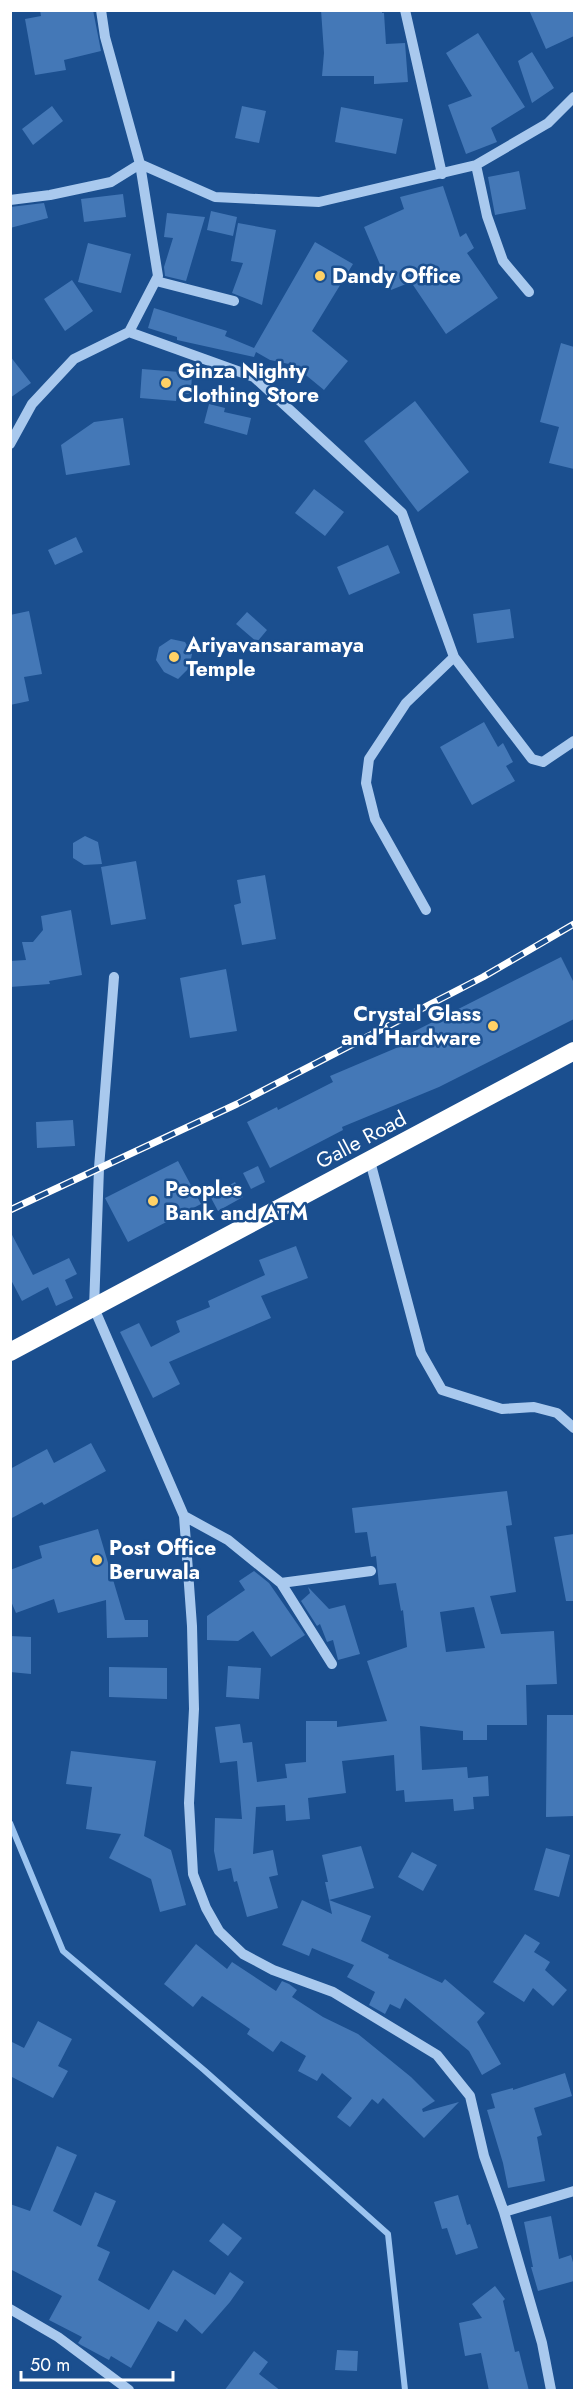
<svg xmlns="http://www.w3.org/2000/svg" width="585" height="2401" font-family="Jost,sans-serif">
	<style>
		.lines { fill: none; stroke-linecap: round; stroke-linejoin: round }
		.stream { stroke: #9cc4f0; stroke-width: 6 }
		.building { fill: #4478b7; fill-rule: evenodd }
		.minor { stroke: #a9c9ee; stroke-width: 10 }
		.highway { stroke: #fff; stroke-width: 18 }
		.rail-casing { stroke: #fff; stroke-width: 7 }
		.rail { stroke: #1b4f8f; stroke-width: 4.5; stroke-dasharray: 14; stroke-linecap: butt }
		.poi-dot { fill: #ffd166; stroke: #1b4f8f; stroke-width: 2 }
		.labels { text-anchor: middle; stroke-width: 5; stroke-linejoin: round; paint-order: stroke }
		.poi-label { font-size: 21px; font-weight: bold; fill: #fff; stroke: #1b4f8f; text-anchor: start }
		.street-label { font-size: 21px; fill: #fff; stroke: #1b4f8f }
	</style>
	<rect width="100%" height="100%" fill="#1b4f8f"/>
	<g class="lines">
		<!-- stream -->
		<path class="stream" d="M10 1823 63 1951 204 2070 388 2234 405 2390"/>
	</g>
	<!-- building -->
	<path class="building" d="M40 10H93L101 51 64 60 66 70 35 75 25 19 41 16Z
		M321 10H382V13H384L386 44 405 43 408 82 374 84V76H322L324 53Z
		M529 10H574V36L546 49Z
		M478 33 525 107 491 128 497 142 466 154 448 105 472 96 446 53Z
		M532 52 554 88 532 103 518 61Z
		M52 106 63 121 33 145 22 129Z
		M242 106 266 111 259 143 235 138Z
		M341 107 403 119 396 154 335 142Z
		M519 171 526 209 495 215 488 177Z
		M443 186 460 237 466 233 474 248 467 253 498 298 446 334 411 282 391 290 364 227 404 209 400 197Z
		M123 194 126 217 84 222 81 199Z
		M44 203 48 218 10 228V207Z
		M211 211 237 217 233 236 207 230Z
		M167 213 205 217 186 281 165 276 164 267 173 238 164 237Z
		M238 223 276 230 262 305 232 293 243 263 231 261Z
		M315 242 353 264 312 331 348 361 324 390 290 362 289 364 270 360 256 352 254 357 177 340V337L148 328 154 308 227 331 225 336 254 348Z
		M88 243 131 254 121 293 78 282Z
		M72 280 93 311 65 331 44 299Z
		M561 343 574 347V469L549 463 559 427 540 422Z
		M10 356 31 383 10 398Z
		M142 369 192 373 191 394 177 393 176 401 140 398Z
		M415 401 469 472 418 512 364 441Z
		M209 404 225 408 224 412 251 418 247 435 204 423Z
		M123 418 130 465 66 475 61 445 94 422Z
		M314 489 344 512 325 536 295 513Z
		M76 537 83 552 55 565 48 550Z
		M388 545 400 573 349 595 337 567Z
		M510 609 514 638 477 643 473 614Z
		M29 611 42 674 24 677 29 701 10 705V615Z
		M247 612 267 630 257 642 236 624Z
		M171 639 185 642 192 654 189 668 178 679 164 672 156 660 159 647Z
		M484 722 498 747 503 743 513 762 506 766 515 781 472 805 440 747Z
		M85 836 98 842 102 864 84 865 73 858V843Z
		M136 861 146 919 111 925 101 867Z
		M265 875 276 939 242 945 234 905 241 903 237 880Z
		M71 910 82 975 49 981 50 984 10 987V961L26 960 22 942H33L43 930 41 916Z
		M561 957 574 983V1019L439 1087 342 1127 343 1130 270 1168 247 1122 277 1107 278 1110 333 1082 330 1076 415 1040 411 1033Z
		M226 969 237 1031 190 1038 180 978Z
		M73 1120 75 1146 37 1148 36 1122Z
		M178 1161 201 1204 128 1242 105 1198Z
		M258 1166 265 1182 251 1189 243 1173Z
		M235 1182 243 1197 218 1211 210 1196Z
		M10 1231 33 1275 69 1258 77 1274 65 1280 73 1298 56 1306 48 1287 22 1301 10 1278Z
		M296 1246 308 1278 261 1296 271 1318 169 1362 180 1384 153 1398 120 1332 139 1323 151 1347 180 1332 176 1321 210 1307 208 1301 265 1275 259 1260Z
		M91 1443 106 1471 44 1505 42 1502 10 1519V1469L47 1449 54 1463Z
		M507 1491 512 1525 506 1526 516 1592 490 1596 501 1634 554 1631 557 1684 526 1685 527 1725H487V1740H463V1731L420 1726 422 1770 467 1767 468 1778 488 1776 489 1796 473 1797 474 1809 454 1811 453 1799 405 1802 404 1790 396 1791 394 1755 342 1761 346 1793 308 1798 310 1819 286 1821 285 1805 256 1807 253 1854 273 1850 278 1875 269 1877 278 1908 247 1917 237 1881 234 1882 231 1868 218 1871 214 1851 215 1818 242 1819 237 1761 220 1763 215 1727 240 1724 243 1743 252 1742 257 1782 287 1778 285 1764 306 1762V1721H337V1727L387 1721 367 1661 407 1647 403 1610 401 1611 396 1583 379 1585 376 1556 371 1557 367 1532 355 1533 352 1508ZM474 1607 485 1648 446 1652 440 1612Z
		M98 1529 125 1620H148V1637L107 1638 106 1600 58 1613 54 1599 16 1613 10 1599V1570L42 1558 39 1546Z
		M574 1534V1601H566L554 1537Z
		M254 1571 269 1583 305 1635 271 1657 253 1631 238 1641 207 1640V1616L245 1590 239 1581Z
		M308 1587 329 1609 345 1605 360 1654 338 1660 333 1640 327 1642 320 1624 317 1626 301 1601 310 1593Z
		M10 1636 31 1637V1674L10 1672Z
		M228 1666 261 1668 259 1699 226 1697Z
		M109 1667 167 1668V1699L109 1697Z
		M547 1715H574V1816L546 1817Z
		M71 1751 156 1761 144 1836 171 1850 186 1905 160 1912 151 1879 109 1858 121 1834 86 1829 92 1787 66 1784Z
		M361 1846 374 1888 329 1900 325 1882H328L322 1855Z
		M546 1848 570 1855 559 1897 534 1890Z
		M412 1852 437 1865 423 1891 398 1877Z
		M302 1900 332 1914 329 1900 371 1916 361 1941 389 1955 388 1958 442 1983 445 1979 485 2013 477 2022 501 2064 482 2075 469 2051 405 1998 400 2009 390 2004 385 2014 369 2005 375 1992 347 1977 354 1965 312 1948 309 1956 282 1945Z
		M525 1934 540 1943 534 1952 550 1962 545 1970 567 1990 553 2006 533 1988 524 2002 493 1982Z
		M196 1944 227 1969 232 1962 276 1991 282 1981 289 1984 297 1990 292 1997 323 2017 358 2034 411 2077 435 2101 422 2109 423 2112 459 2102 424 2138 383 2098 378 2104 372 2099 350 2127 337 2117 352 2098 322 2073 317 2081 298 2071 306 2056 281 2041 273 2052 247 2034 250 2029 202 1996 193 2007 164 1984Z
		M38 2021 72 2039 58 2066 68 2071 53 2098 10 2076V2041L24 2048Z
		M565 2073 572 2096 534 2108 542 2135 537 2137 545 2181 508 2188 503 2163 487 2110 495 2108 491 2094 513 2088V2090Z
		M57 2146 77 2155 53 2211 81 2226 95 2192 116 2201 97 2246 110 2252 98 2280 149 2310 173 2270 215 2295 230 2272 244 2282 230 2302 202 2334 185 2319 177 2332 158 2321 131 2368 111 2356 109 2360 81 2345 78 2343 82 2337 49 2320 62 2296 10 2269V2204L30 2211Z
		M458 2195 467 2225 470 2224 478 2248 456 2255 447 2228 442 2229 434 2202Z
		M551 2216 559 2259 571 2255 574 2266V2281L538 2291 531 2267H533L524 2222Z
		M223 2223 242 2238 228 2256 209 2241Z
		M495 2286 505 2299 503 2301 515 2352 519 2351 529 2391H489L481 2353 465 2356 459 2323 482 2318 472 2304Z
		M337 2350 358 2351 357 2371 335 2370Z
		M254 2351 268 2362 259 2374 281 2391H224Z"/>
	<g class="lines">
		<!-- minor -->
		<path class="minor" d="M405 10 442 174
			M476 165 487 216 503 261 529 292
			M10 200 50 195 111 182 140 164 215 197 319 202 476 165 548 123 574 97
			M156 281 234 301
			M129 332 254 377 402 513 454 657 532 759 543 762 574 741
			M10 444 32 404 74 359 129 332 158 276 140 164 105 37 101 10
			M426 910 375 819 366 783 369 759 406 703 454 657
			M114 977 99 1168 94 1308 184 1516 192 1626 194 1709 189 1803 193 1874 206 1908 219 1931 243 1954 273 1970 333 1992 437 2055 470 2096 484 2156 504 2212 542 2343 551 2390
			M370 1161 421 1353 442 1390 502 1409 534 1407 557 1413 574 1428
			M184 1516 228 1540 281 1583 332 1664
			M281 1583 371 1571
			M504 2212 574 2191
			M10 2309 58 2337 129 2390"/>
		<!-- highway -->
		<path class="highway" d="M10 1352 574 1051"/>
		<!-- rail casing -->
		<g class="rail-casing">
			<path id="rail" d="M10 1210 237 1104 483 977 574 924"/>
		</g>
		<!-- rail -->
		<use href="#rail" class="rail"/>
	</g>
	<!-- markers -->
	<g class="poi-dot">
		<circle cx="320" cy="276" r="6"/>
		<circle cx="166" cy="383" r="6"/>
		<circle cx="174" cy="657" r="6"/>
		<circle cx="493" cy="1026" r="6"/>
		<circle cx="153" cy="1201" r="6"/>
		<circle cx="97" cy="1560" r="6"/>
	</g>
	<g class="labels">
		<!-- poi labels -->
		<g class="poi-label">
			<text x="332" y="283">Dandy Office</text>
			<text x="178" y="378">Ginza Nighty<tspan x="178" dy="24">Clothing Store</tspan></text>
			<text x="186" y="652">Ariyavansaramaya<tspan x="186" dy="24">Temple</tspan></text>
			<text x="481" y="1021" text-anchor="end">Crystal Glass<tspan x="481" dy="24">and Hardware</tspan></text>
			<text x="165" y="1196">Peoples<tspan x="165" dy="24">Bank and ATM</tspan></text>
			<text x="109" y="1555">Post Office<tspan x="109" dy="24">Beruwala</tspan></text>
		</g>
		<!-- street labels -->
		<g class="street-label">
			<text transform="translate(361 1140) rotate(-28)" y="7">Galle Road</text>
		</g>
	</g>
	<!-- border -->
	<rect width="585" height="2401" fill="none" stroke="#ffffff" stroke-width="24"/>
	<!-- scale -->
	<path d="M21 2371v9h152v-9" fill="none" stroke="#ffffff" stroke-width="3"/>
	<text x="30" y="2371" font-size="18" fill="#ffffff" stroke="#1b4f8f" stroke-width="4.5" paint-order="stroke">50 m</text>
</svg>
